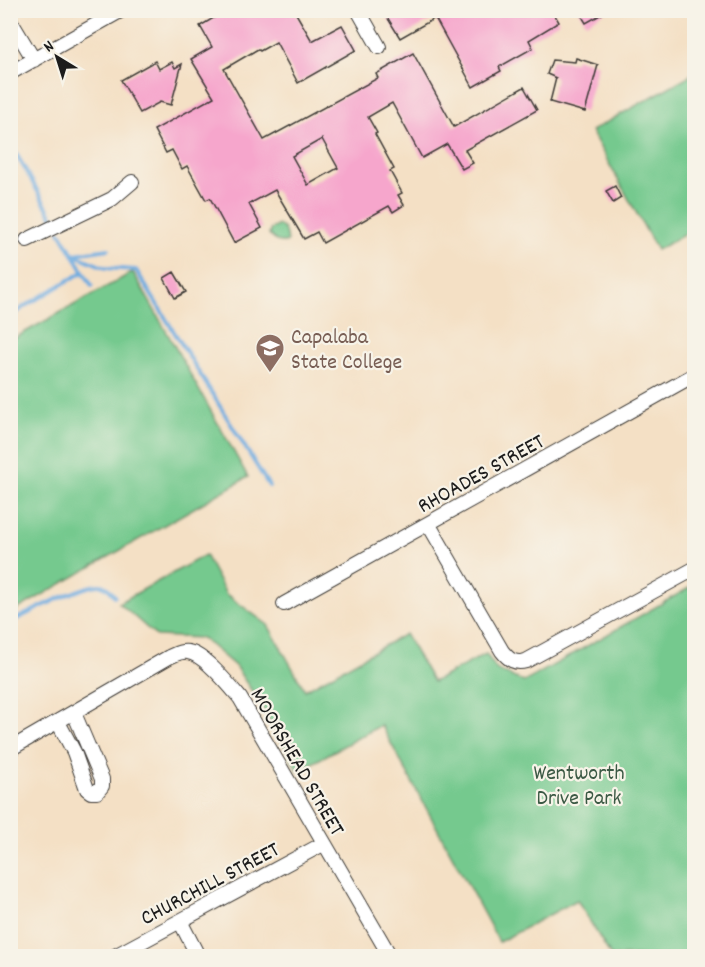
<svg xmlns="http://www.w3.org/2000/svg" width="705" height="967" font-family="Dekko,sans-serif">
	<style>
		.green { fill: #74c98e; stroke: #487255; stroke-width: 1.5 }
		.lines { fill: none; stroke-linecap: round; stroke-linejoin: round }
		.stream { stroke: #6eace0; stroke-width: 4 }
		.building { fill: #f6a6cc; fill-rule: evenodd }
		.minor-casing { stroke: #3c3935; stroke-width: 16 }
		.minor { stroke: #fff; stroke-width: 14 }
		.labels { text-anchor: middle; stroke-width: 4.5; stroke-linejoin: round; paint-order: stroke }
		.education-label { font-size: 22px; fill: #785e54; stroke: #f7f3e8; text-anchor: start }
		.street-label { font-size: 22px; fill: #1c1c1c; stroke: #f7f3e8 }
		.park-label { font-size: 22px; fill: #3b5944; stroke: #f7f3e8 }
	</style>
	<rect width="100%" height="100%" fill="#f7f3e8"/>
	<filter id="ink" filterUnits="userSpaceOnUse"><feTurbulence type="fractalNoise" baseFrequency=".0167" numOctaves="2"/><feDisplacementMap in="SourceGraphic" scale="12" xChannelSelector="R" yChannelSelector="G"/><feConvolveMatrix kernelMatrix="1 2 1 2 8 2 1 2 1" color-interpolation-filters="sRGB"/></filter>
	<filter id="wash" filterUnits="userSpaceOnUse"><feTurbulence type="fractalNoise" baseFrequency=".008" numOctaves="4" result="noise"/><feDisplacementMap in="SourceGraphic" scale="24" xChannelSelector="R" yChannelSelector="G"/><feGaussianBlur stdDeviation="1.35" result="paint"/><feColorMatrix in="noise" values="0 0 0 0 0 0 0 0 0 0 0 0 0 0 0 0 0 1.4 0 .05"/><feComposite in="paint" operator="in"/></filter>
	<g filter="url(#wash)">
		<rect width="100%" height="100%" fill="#f4e0c5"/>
		<!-- green -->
		<path class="green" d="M694 73V229L657 250 591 131Z
			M279 225 284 229 288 241 286 243 276 241 269 234 271 229Z
			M133 272 248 477 11 613V340Z
			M205 555 226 594 268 625 305 690 405 634 433 682 486 654 497 670 524 682 694 585V956H611L577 900 499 942 381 725 298 771 260 703 235 666 202 638 156 636 119 603Z"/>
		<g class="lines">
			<!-- stream -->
			<path class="stream" d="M10 143 53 218
				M60 232 92 286
				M73 254 106 268 136 270 269 486
				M74 254 109 249
				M10 318 25 306 83 272
				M10 622C28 614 85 583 101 585 107 585 111 592 115 596"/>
		</g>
		<g id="blocks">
			<!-- building -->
			<path class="building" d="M227 10H294L312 41 342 25 356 50 298 83 276 42 260 51 258 49 224 69 264 140 378 78 376 74 413 53 454 127 524 87 537 110 465 150 473 163 462 169 447 144 422 158 392 103 368 117 377 133 375 134 394 169 390 171 402 193 398 195 404 205 393 212 389 206 323 243 317 232 304 239 275 190 249 204 262 228 234 243 210 198 206 200 187 166 182 169 172 150 166 153 154 130 214 97 191 59 212 47 200 26ZM322 139 338 168 308 185 292 156Z
				M398 10H552L559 22 529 40 533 48 499 67 501 71 473 87 435 18 400 38 387 17Z
				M578 10H609L586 23Z
				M576 58 598 65 585 112 550 102 556 78 547 74 552 60 575 62Z
				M155 61 159 69 172 62 175 68 182 64 171 105 160 102 140 113 121 80Z
				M615 186 621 198 613 203 606 191Z
				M174 272 186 292 175 298 164 278Z"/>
		</g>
	</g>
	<g filter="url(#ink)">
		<use href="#blocks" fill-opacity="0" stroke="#3c3935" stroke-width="1.5"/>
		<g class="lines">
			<!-- minor casing -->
			<g class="minor-casing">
				<path id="minor" d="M358 10 379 47
					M10 20 34 60
					M10 73 122 10
					M27 240 112 199 132 182
					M429 525 502 651C509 660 515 664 526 661L694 569
					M284 604 694 375
					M58 722 74 752 87 789 91 792H97L102 786V779L74 713
					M10 749 169 657C176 654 181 651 188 652 204 654 230 686 240 698L390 956
					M180 921 198 956
					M115 956 323 844"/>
			</g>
			<!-- minor -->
			<use href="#minor" class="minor"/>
		</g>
	</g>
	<!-- icons -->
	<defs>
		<g id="school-pin" transform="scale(1.5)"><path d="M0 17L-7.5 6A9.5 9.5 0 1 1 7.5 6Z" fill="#8d6e63" stroke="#f7f3e8"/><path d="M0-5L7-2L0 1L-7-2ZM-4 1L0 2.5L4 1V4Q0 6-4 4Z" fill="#fff"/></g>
	</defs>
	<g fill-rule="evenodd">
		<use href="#school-pin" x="270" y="348"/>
	</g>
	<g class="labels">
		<!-- education labels -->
		<g class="education-label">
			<text x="291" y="343">Capalaba<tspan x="291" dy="25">State College</tspan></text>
		</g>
		<!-- street labels -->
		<g class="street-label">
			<text transform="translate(480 472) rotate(-29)" y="8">RHOADES STREET</text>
			<text transform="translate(299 761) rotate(60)" y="8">MOORSHEAD STREET</text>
			<text transform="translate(209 882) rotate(-28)" y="8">CHURCHILL STREET</text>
		</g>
		<!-- park labels -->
		<g class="park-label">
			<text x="579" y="779">Wentworth<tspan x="579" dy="25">Drive Park</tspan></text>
		</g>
	</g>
	<!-- margin -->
	<rect width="705" height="967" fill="none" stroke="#f7f3e8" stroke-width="36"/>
	<!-- north arrow -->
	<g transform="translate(57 57) rotate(322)" stroke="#f7f3e8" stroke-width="4.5" paint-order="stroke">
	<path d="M0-4.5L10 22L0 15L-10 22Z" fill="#1c1c1c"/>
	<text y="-9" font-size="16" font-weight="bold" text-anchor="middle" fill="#1c1c1c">N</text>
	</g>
</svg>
